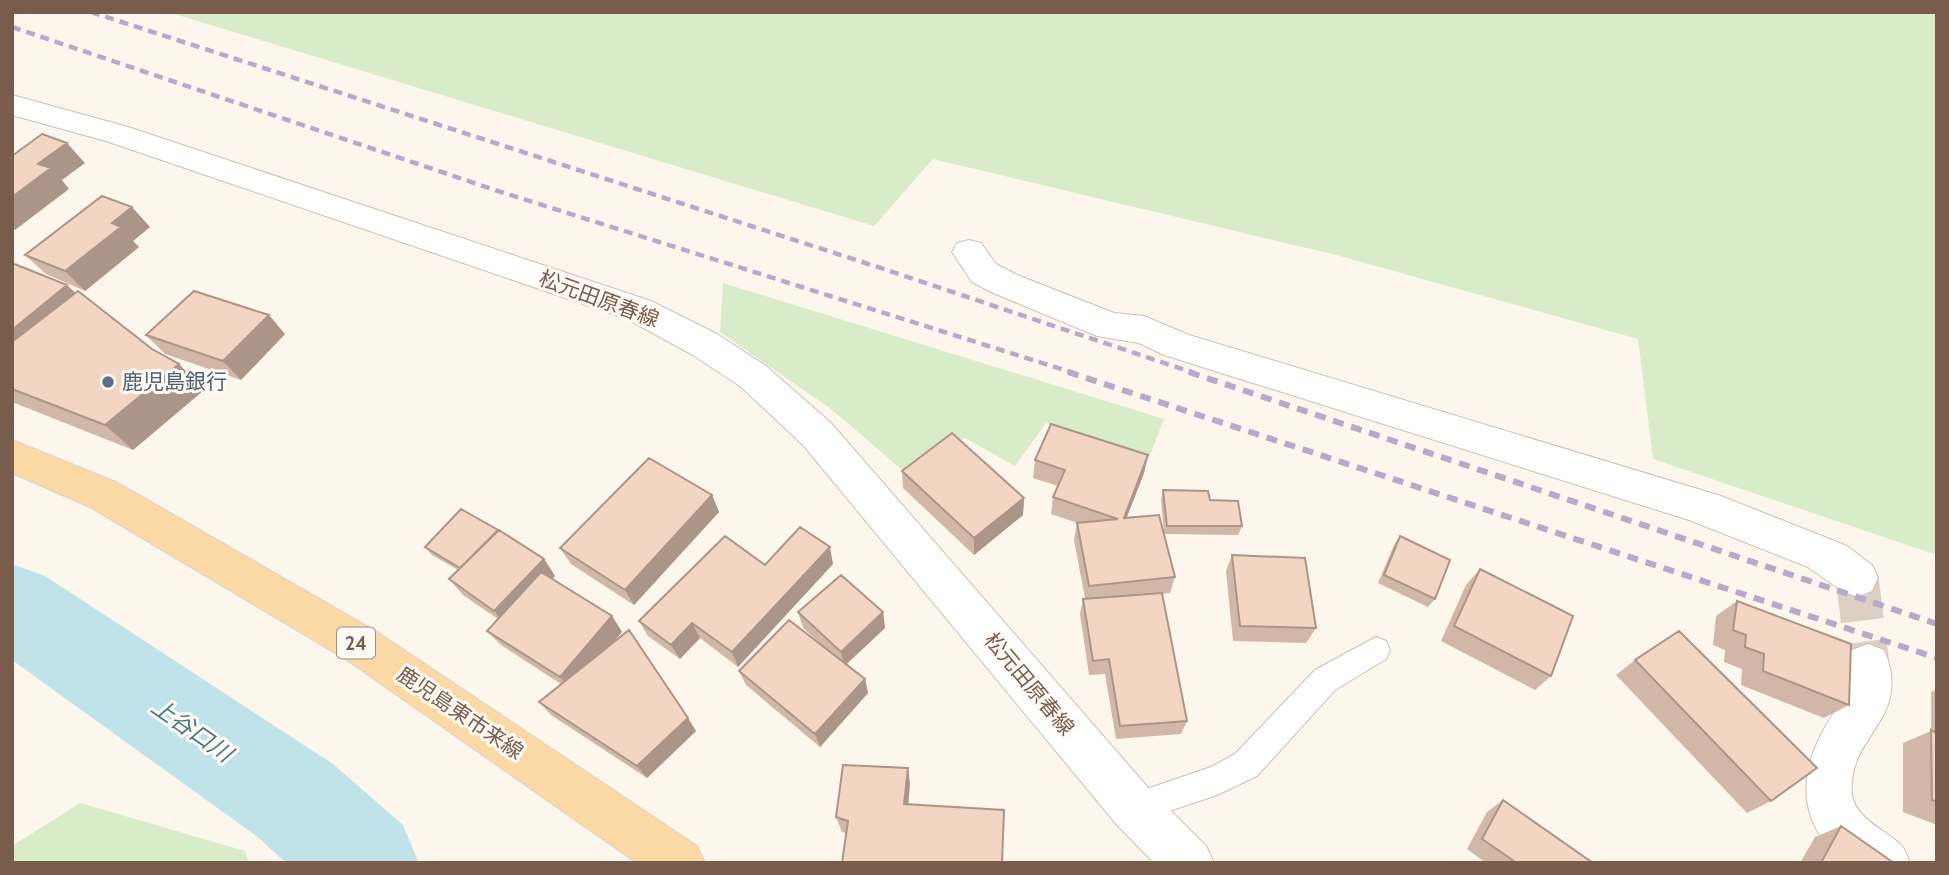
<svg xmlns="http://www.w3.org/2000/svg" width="1949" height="875" font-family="Cabin,'Noto Sans JP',sans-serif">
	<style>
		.green { fill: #d8ecc9 }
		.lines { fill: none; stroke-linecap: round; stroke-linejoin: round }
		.river { fill: #bfe3e8; fill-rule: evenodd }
		.street-tunnel { stroke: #dcd0c4; stroke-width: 43; stroke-dasharray: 43 21; stroke-linecap: butt }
		.lane-casing { stroke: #d1beb0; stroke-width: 2 }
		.street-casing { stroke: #d1beb0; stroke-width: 2 }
		.primary-casing { stroke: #dad1cd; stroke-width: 2 }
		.lane { fill: #fff; fill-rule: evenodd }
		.street { fill: #fff; fill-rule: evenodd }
		.primary { fill: #fbd9a5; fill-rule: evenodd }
		.rail-far1 { stroke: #b9a8c9; stroke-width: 4.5; stroke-dasharray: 9 6; stroke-linecap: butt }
		.rail { stroke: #b9a8c9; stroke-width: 6; stroke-dasharray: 11 8; stroke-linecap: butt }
		.wall { fill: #d1b7a8 }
		.shaded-wall { fill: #aa9588 }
		.building { fill: #f3d5c3; stroke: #aa9588; stroke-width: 2 }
		.service-dot { fill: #5c6f8a; stroke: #fffaf3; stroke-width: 2.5 }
		.labels { text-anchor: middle; stroke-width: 6; stroke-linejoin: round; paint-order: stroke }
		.shield { fill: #fffaf3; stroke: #a28b7f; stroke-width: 2 }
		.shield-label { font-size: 19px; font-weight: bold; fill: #7a5c4d }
		.street-label { font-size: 21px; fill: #7a5c4d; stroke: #fffaf3 }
		.service-label { font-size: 21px; fill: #4e5e75; stroke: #fffaf3; text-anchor: start }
		.water-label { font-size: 23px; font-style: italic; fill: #437c86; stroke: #fffaf3 }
	</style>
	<rect width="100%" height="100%" fill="#fdf6ec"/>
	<!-- green -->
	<path class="green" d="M168 12H1937V555L1653 459 1638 339 1336 255 933 159 874 226Z
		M723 283 1164 419 1149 458 1046 423 1015 466 965 438 907 474 831 409 720 332Z
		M80 803 245 851 249 863H12V846Z"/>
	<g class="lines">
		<!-- river -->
		<path class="river" d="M12 564 45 576 333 764 403 825 419 863H286L259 838 12 660Z"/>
		<!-- street-tunnel -->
		<path class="street-tunnel" d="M1857 578 1868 665"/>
		<!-- lane casing -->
		<g class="lane-casing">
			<path id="lane" d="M1376 637 1386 641 1390 650 1386 659 1335 690 1257 776 1217 795 1134 823 1123 819 1119 808 1123 797 1211 767 1235 754 1315 670Z"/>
		</g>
		<!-- street casing -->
		<g class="street-casing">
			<path id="street" d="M12 95 128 127 651 301 717 334 766 366 831 423 1151 791 1206 846 1214 863H1154L1117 825 803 445 740 386 691 354 627 319 106 141 12 115Z
				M969 240 981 243 996 264 1017 275 1114 313 1144 316 1189 335 1721 496 1847 546 1872 565 1878 578 1872 591 1857 597 1842 591 1808 567 1689 520 1164 355 1139 343 1097 336 993 293 972 282 952 252 957 243Z
				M1868 644 1884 650C1914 720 1846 734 1852 795 1855 818 1885 830 1900 844 1905 848 1907 856 1910 863H1844C1784 811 1804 749 1847 695L1846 665 1852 650Z"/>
		</g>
		<!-- primary casing -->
		<g class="primary-casing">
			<path id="primary" d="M12 440 118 483 377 632 697 846 705 863H637L347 660 90 507 12 473Z"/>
		</g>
		<!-- lane -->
		<use href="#lane" class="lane"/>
		<!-- street -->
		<use href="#street" class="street"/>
		<!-- primary -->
		<use href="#primary" class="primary"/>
		<!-- rail-far1 -->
		<path class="rail-far1" d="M91 12 887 270 1194 373
			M12 27 501 192 1074 373"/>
		<!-- rail -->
		<path class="rail" d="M1068 372 1937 658
			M1189 372 1937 624"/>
	</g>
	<!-- wall -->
	<path class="wall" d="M150 227 133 241 139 247 85 291 46 274 25 255Z
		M12 263 67 285 75 293 204 390 133 450 12 402Z
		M285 334 241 380 165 354 146 335Z
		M1148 455 1144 473 1126 518 1175 577 1170 593 1162 594 1187 721 1181 734 1116 739 1105 674 1089 675 1080 614 1083 599 1085 598 1074 540 1077 523H1078L1051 514 1053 497 1058 486 1033 478 1035 460Z
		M902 471 1024 498 1023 515 974 555 903 488Z
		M1163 490 1210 500 1242 526 1238 535 1164 534 1161 499Z
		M712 495 719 512 634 605 571 564 560 548Z
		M1400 536 1435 599 1428 607 1378 583 1394 545Z
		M425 547 544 559 555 576 552 579 612 616 622 632 611 644 696 731 647 778 551 715 539 702 561 684 501 645 487 631 498 619 463 595 449 579 458 570 432 555Z
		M1232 555 1316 628 1306 643 1233 641 1226 571Z
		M833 564 738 667 700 638 680 659 648 636 639 621 765 565Z
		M1480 569 1551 676 1535 690 1441 641 1466 585Z
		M1737 601 1849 705 1824 718 1741 685 1742 669 1724 662 1725 650 1713 645 1716 616Z
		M798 612H883L885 628 846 665 865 679 868 693 820 747 746 685 739 671 823 646 803 628Z
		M1635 660 1771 801 1747 813 1616 675Z
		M1937 689V825L1903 812V743L1931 731V692Z
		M910 784 846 833 842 832 836 817Z
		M1503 800 1593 863H1486L1467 849 1487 812Z
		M1841 826 1894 863H1800L1815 837Z"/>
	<!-- shaded-wall -->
	<path class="shaded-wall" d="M67 143 85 163 62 180 69 189 15 230 12 227V197L38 164Z
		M132 207 150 227 133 241 139 247 85 291 65 271 112 223Z
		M67 285 95 312 12 381V330Z
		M269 315 285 334 241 380 223 361Z
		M179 364 204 390 133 450 105 425Z
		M1148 455 1144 473 1120 535 1124 518Z
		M712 495 719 512 634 605 625 590Z
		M1024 498 1023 515 974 555V538Z
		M830 547 833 564 738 667 732 652Z
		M544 559 555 576 507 626 494 611Z
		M883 612 885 628 844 666 841 652Z
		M612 616 622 632 572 691 560 677Z
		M692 623 700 638 680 659 671 645Z
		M865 679 868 693 820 747 815 734Z
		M688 718 696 731 647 778 637 766Z
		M908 768 910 784 907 820 904 804Z"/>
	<!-- building -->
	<path class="building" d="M42 134 67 143 38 164 51 168 12 197V156Z
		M102 196 132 207 112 223 121 227 65 271 25 255Z
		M12 263 67 285 12 330Z
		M78 291 152 349 179 364 105 425 12 389V342Z
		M194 291 269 315 223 361 146 335Z
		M1051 424 1148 455 1124 518 1159 515 1175 577 1089 586 1077 523 1118 519 1053 497 1065 470 1035 460Z
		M952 433 1024 498 974 538 902 471Z
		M649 458 712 495 625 590 560 548Z
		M1163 490 1208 491 1210 500 1238 501 1242 526H1167Z
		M461 509 498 530 460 568 425 547Z
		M800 527 830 547 732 652 692 623 671 645 639 621 725 536 765 565Z
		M499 530 544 559 494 611 449 579Z
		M1400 536 1450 560 1435 599 1384 575Z
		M1232 555 1305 558 1316 628 1240 626Z
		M1480 569 1573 616 1551 676 1454 626Z
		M541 572 612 616 560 677 487 631Z
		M841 575 883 612 841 652 798 612Z
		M1162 593 1187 721 1120 726 1109 659 1093 661 1083 599Z
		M1737 601 1851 644 1849 705 1763 671 1764 654 1745 647 1746 635 1733 630Z
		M789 620 865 679 815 734 739 671Z
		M629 630 688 718 637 766 539 702Z
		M1679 631 1817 768 1771 801 1635 660Z
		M1931 730 1937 733V802L1932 800Z
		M843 765 908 768 904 804 1004 810 1002 863H842L848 821 836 817Z
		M1503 800 1593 863H1517L1482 839Z
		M1841 826 1894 863H1821Z"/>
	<!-- markers -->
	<circle class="service-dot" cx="108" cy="382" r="7"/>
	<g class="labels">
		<!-- shield labels -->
		<rect class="shield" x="337" y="627.5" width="38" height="31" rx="5"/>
		<g class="shield-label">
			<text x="356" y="650">24</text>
		</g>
		<!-- street labels -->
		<g class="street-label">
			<text transform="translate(599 299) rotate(20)" y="7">松元田原春線</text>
			<text transform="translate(1029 684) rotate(50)" y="7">松元田原春線</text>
			<text transform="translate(460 713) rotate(34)" y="7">鹿児島東市来線</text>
		</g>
		<!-- service labels -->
		<g class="service-label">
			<text x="122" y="389">鹿児島銀行</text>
		</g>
		<!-- water labels -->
		<g class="water-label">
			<text transform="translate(192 730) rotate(35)" y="8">上谷口川</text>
		</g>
	</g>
	<!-- border -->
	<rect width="1949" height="875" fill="none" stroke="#7a5c4d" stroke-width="28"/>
</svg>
